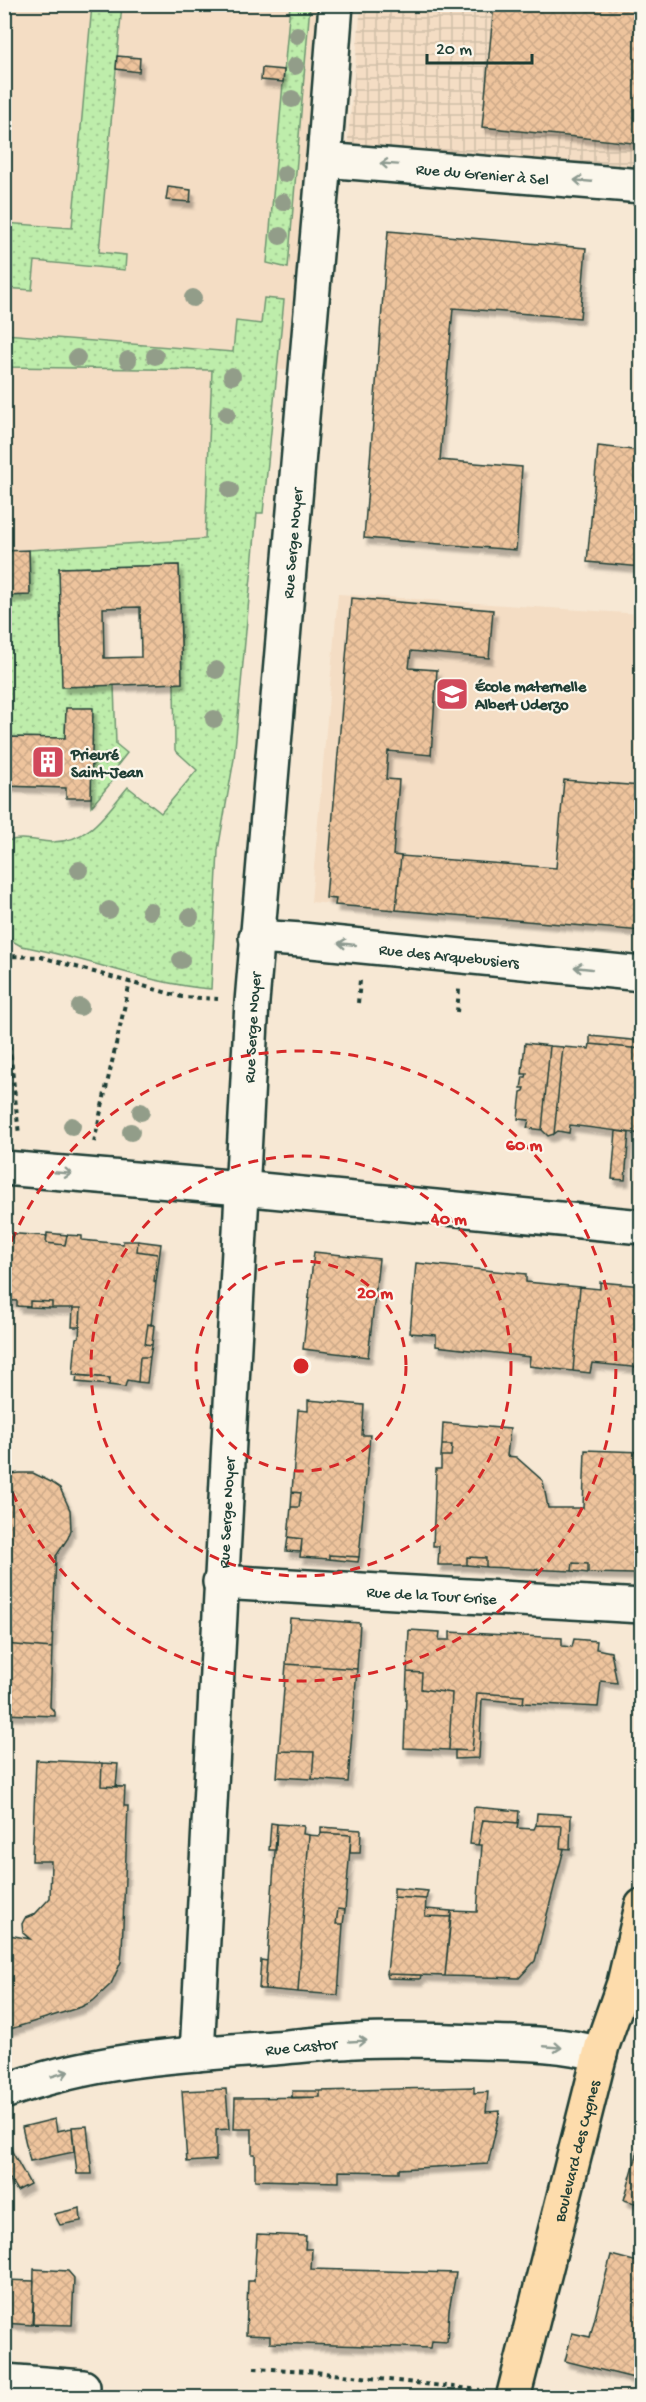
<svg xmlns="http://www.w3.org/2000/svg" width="646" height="2402" font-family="'Gochi Hand',sans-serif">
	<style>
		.built { fill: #f4ddc4 }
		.industrial { fill: url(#industrial-grid) }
		.grass { fill: url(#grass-dots); stroke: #6e9570; stroke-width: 1.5 }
		.building { fill: url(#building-cross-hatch); stroke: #1f3d34; stroke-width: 1.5; fill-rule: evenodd; filter: url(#shadow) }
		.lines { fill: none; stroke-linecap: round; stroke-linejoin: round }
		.minor-casing { stroke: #1f3d34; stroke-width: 38 }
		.major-casing { stroke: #1f3d34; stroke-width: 38 }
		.path { stroke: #1f3d34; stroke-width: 4; stroke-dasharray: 4.5 4.5; stroke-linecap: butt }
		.minor { stroke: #fbf7ec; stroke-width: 33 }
		.major { stroke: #fddcac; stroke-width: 33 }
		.tree { fill: #929d89 }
		.oneway { stroke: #8d9a90 }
		.ring { fill: none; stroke: #d62828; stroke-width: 3; stroke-dasharray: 10 8 }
		.labels { text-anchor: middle; stroke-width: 4.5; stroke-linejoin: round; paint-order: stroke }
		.street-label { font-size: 16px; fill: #1f3d34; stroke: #fbf7ec }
		.poi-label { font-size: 16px; font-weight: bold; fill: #1f3d34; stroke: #fbf7ec; text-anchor: start }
		.centre { fill: #d62828; stroke: #fbf7ec; stroke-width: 3 }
		.ring-label { font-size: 18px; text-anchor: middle; font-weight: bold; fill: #d62828; stroke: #fbf7ec; stroke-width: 4.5; stroke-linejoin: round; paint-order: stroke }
	</style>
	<defs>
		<pattern id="industrial-grid" width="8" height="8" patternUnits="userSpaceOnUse" patternTransform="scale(1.5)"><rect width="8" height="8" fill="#f4ddc4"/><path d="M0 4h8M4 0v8" fill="none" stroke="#d1bfa9"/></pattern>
		<pattern id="grass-dots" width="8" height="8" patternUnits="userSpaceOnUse" patternTransform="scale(1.5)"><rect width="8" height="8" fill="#beedab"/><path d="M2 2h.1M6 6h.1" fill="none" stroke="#a3cc94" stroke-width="1.8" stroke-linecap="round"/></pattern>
		<pattern id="building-cross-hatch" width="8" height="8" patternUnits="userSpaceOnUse" patternTransform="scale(1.5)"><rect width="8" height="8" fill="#eec49d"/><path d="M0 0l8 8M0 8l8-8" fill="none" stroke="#cca988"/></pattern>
		<filter id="shadow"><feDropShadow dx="3.5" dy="6" stdDeviation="1.5" flood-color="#0004"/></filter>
	</defs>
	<rect width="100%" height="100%" fill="#f7e8d4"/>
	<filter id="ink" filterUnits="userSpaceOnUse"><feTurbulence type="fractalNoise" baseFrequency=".0167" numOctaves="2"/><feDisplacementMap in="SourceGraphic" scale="12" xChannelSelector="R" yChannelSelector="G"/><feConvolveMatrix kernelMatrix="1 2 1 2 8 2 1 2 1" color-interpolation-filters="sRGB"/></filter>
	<g filter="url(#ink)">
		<!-- built -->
		<path class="built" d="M4 5H322L298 270 291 370 212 369 205 540 5 551Z
			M338 594 641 614V933L311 902Z"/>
		<!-- industrial -->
		<path class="industrial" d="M361 5H641V170L347 149Z"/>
		<!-- grass -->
		<path class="grass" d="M92 5H122L99 252 126 255 125 270 35 261 32 290 5 288 9 232 5 231 4 223 72 228Z
			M290 5H310L288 268 267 263Z
			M264 298 284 300 263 513H257L234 759 218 850 211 989C146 984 85 957 21 946L14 942 5 929V842C20 836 35 841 51 842 89 843 106 813 128 787L161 813 197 770 175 750 174 684 182 683 179 565 59 568 114 685 116 744 127 753 110 775 114 779 91 807 92 708 66 709 65 738 5 737 4 596 30 595 29 550 205 539 212 370 5 367V334L233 352 236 321 261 324Z"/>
		<!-- building -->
		<path class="building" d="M494 4H642V144L482 127Z
			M117 56 140 58 139 72 116 69Z
			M262 68 284 70 283 82 261 80Z
			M168 187 191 190 190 202 166 200Z
			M388 231 586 248 580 318 453 308 440 460 522 467 516 550 364 538Z
			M598 446 642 451V567L587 562Z
			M29 550 30 595 4 596V551Z
			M179 565 182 683 62 687 59 568ZM140 607 141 657 104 658 103 608Z
			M351 598 493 610 489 658 411 651 409 668 437 670 431 755 388 751 386 779 399 780 393 855 401 856 396 910 335 905 336 899 326 898Z
			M66 708H93L91 798H66V788L4 786V737L65 738Z
			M564 780 641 786 634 874 642 875V931L396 910 401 856 556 868Z
			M590 1036 642 1041V1049L590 1044Z
			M525 1043 550 1046 542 1130 527 1128 529 1120 518 1119 521 1092 524 1091 525 1088H521L523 1077H526L527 1074H522Z
			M590 1044 642 1049V1134L570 1125 569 1133 558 1131 554 1134 563 1047 589 1049Z
			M550 1046 563 1047 554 1134 548 1136 542 1130Z
			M616 1131 629 1133 625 1180 612 1179Z
			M4 1233 47 1236 46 1243 65 1245 67 1235 82 1236V1240L123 1244V1241H138L137 1251 157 1254 154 1281 156 1282 151 1325 148 1324 145 1344 152 1345 150 1357H140L138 1382 127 1380 125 1387 109 1385 110 1378 73 1375 76 1338 79 1337 81 1308H52V1302L30 1301V1307L17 1306V1301L4 1300Z
			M47 1233 67 1235 65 1245 46 1243Z
			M138 1241 161 1244 156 1282 154 1281 157 1254 137 1251Z
			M314 1252 379 1259 368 1357 303 1349Z
			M416 1263 526 1274V1282L580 1287 573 1371 529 1366 530 1357 436 1346V1335L410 1333Z
			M600 1282 642 1286V1368L592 1363 590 1373 573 1371 580 1287 600 1289Z
			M30 1301 52 1302V1308L30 1307Z
			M73 1308H81L80 1327H72Z
			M148 1324 154 1325 152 1345 145 1344Z
			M140 1357H150L147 1383 138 1382Z
			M77 1375 110 1378 109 1385 76 1382Z
			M308 1400 364 1405 362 1435H370L359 1557 329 1555V1559L300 1557 302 1539 288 1537 291 1507H299L301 1493 292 1492 298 1410 308 1411Z
			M443 1423 510 1429 507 1456 516 1457 543 1481 548 1508H583L585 1450 642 1452V1547H636L635 1574 588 1573V1564L573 1563 572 1571 486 1567V1558L467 1557V1565H438L439 1546H433L436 1469H441V1456H451L452 1445H442Z
			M442 1445H452L451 1456H441Z
			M20 1473H33L51 1482 60 1488 70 1510 71 1530 68 1538 56 1556 52 1648 4 1644V1475Z
			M292 1492 301 1493 299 1507H291Z
			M288 1537 302 1539 301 1552 286 1551Z
			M329 1555 359 1557 358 1562 329 1559Z
			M467 1557 486 1558V1567L467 1565Z
			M573 1563 588 1564V1573L572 1571Z
			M290 1618 360 1623 357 1669 286 1664Z
			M409 1630 440 1632 439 1640H450V1632L562 1638V1646L572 1647 574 1639 597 1641 596 1649 611 1652 617 1683 601 1681 598 1707 523 1703 524 1696 477 1693 472 1751 449 1750 452 1693 421 1689 422 1673 407 1672Z
			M4 1644 52 1648 50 1707 55 1712V1716L4 1714Z
			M286 1664 357 1669 348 1782 312 1779 314 1752 279 1751Z
			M407 1672 422 1673 421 1689 452 1693 449 1750 404 1748Z
			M477 1693 524 1696 523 1703 482 1699 479 1758 455 1759V1750L472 1751Z
			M279 1751 314 1752 312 1779 277 1777Z
			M36 1760 102 1763 101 1786 125 1787 124 1806H128L122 1949 121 1962 111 1984 93 2001 81 2007 4 2031V1934L30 1939 23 1933 22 1924 25 1918 35 1914 50 1898 51 1861H32Z
			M102 1763 118 1764 116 1787 101 1786Z
			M474 1807 519 1811 518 1823 483 1820 478 1845 470 1844Z
			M537 1813 571 1815 570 1849 560 1848 562 1826 536 1825Z
			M483 1820 518 1823 517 1828 534 1829 536 1825 562 1826 560 1848 564 1849 535 1961 519 1978 445 1976 451 1911 477 1912 482 1845H478Z
			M271 1823 277 1824 276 1850H269Z
			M277 1824 304 1826 303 1834 309 1835 298 1992 265 1989Z
			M321 1827 361 1830 360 1853H350L351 1835 321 1833Z
			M321 1833 351 1835 345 1910 338 1909 336 1924H343L338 1995 298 1992 309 1835 320 1836Z
			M394 1888 428 1891 426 1899 394 1897Z
			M394 1897 426 1899 425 1916 451 1917 445 1976 387 1974Z
			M338 1909 345 1910 343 1924H336Z
			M426 1909 451 1911V1917L425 1916Z
			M261 1960 267 1961 265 1989H259Z
			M387 1974 421 1975 420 1979 388 1978Z
			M474 2087V2093L488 2092 486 2112 500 2111 488 2164 399 2169V2172L339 2171V2182L255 2180V2154H252V2129H234L235 2098 320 2097V2091Z
			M226 2089 229 2129 216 2130V2160L187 2162 182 2091Z
			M292 2091H320V2097L292 2098Z
			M55 2119 57 2131 72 2128 74 2152 30 2161 22 2127Z
			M87 2126 92 2174H77L72 2127Z
			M4 2137 30 2184 17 2191 10 2179 4 2182Z
			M642 2137V2205L624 2200Z
			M80 2208 81 2221 60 2225 54 2214Z
			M257 2234 306 2236 305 2249H312L311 2269 456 2273 449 2310 447 2342 432 2341 431 2348 270 2343V2336L246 2335 248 2281H254Z
			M611 2255 642 2263V2380L565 2361 572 2333 590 2337Z
			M34 2269 68 2271 74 2278 72 2325 33 2324Z
			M4 2280 34 2281 32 2325 4 2323Z"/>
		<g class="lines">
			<!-- minor casing -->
			<g class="minor-casing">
				<g id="minor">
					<path id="s1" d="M324 160 642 186"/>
					<path id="s2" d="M256 937 302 940 642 974"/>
					<path d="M4 1168 241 1188 642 1227"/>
					<path id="s3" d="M220 1582 642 1606"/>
					<path id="s4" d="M197 2054 252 1002 324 160 336 4"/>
					<path id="s5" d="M4 2092C86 2061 173 2055 260 2049 291 2047 323 2043 355 2041 396 2039 437 2040 478 2042 517 2043 563 2043 600 2054"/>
					<path d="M4 2381 83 2387"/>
				</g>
			</g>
			<!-- major casing -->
			<g class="major-casing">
				<g id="major">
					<path id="s6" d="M513 2398 602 2046 624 1983 642 1906"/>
				</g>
			</g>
			<!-- path -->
			<path class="path" d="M4 956 41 957 182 997 218 999
				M4 992 19 1135
				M358 1003 360 980
				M457 1012 459 989
				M94 1142 130 982
				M254 2368 306 2371 480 2390"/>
			<!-- minor -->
			<use href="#minor" class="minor"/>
			<!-- major -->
			<use href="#major" class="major"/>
		</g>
		<!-- trees -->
		<g class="tree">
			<circle cx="297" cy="35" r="9"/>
			<circle cx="295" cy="66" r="9"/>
			<circle cx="292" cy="99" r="9"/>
			<circle cx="285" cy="174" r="9"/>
			<circle cx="283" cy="202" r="9"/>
			<circle cx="280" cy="236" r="9"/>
			<circle cx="193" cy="298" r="9"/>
			<circle cx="155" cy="356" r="9"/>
			<circle cx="77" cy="358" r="9"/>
			<circle cx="128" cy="360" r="9"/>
			<circle cx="232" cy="376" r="9"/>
			<circle cx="227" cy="414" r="9"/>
			<circle cx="230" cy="490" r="9"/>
			<circle cx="216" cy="670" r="9"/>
			<circle cx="214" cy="719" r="9"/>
			<circle cx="79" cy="870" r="9"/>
			<circle cx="109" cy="910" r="9"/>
			<circle cx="150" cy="911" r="9"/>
			<circle cx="190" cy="917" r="9"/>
			<circle cx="181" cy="960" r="9"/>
			<circle cx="80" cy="1007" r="9"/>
			<circle cx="141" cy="1112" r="9"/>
			<circle cx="72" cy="1126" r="9"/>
			<circle cx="131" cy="1132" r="9"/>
		</g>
		<!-- one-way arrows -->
		<defs><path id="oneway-shaft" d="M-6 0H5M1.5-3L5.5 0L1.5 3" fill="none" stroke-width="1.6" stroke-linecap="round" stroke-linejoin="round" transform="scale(1.5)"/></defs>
		<g class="oneway">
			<use href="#oneway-shaft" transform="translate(389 164) rotate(-176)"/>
			<use href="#oneway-shaft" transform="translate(583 181) rotate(-175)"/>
			<use href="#oneway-shaft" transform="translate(347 944) rotate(-174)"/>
			<use href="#oneway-shaft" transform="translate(583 968) rotate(-174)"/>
			<use href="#oneway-shaft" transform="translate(63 1173) rotate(5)"/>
			<use href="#oneway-shaft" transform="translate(358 2041) rotate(-3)"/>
			<use href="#oneway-shaft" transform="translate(553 2047) rotate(5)"/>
			<use href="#oneway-shaft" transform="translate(60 2074) rotate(-16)"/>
		</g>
	</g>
	<!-- distance rings -->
	<g class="ring">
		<circle cx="301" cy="1366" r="105"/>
		<circle cx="301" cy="1366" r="210"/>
		<path d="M5 1258A315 315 0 1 1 5 1474"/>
	</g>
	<!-- icons -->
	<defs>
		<g id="school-square" transform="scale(1.725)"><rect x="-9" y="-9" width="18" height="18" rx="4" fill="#d1495b" stroke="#fbf7ec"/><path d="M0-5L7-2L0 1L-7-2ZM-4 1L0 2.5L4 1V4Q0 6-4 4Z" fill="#fff"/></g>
		<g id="building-square" transform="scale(1.725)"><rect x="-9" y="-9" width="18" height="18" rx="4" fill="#d1495b" stroke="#fbf7ec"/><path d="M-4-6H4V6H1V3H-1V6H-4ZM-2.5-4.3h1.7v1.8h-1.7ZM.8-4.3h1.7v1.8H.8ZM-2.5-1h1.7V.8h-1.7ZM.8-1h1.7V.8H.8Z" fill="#fff"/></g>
	</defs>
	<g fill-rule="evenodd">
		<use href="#school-square" x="452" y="694"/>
		<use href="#building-square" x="48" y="762"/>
	</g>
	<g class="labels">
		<!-- street labels -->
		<g class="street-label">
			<text dy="6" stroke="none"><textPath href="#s1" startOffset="159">Rue du Grenier à Sel</textPath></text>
			<text dy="6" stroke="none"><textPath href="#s4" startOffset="1514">Rue Serge Noyer</textPath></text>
			<text dy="6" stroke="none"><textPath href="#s2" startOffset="194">Rue des Arquebusiers</textPath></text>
			<text dy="6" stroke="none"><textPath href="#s4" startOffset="1028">Rue Serge Noyer</textPath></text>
			<text dy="6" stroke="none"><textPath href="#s4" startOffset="542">Rue Serge Noyer</textPath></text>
			<text dy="6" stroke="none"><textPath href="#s3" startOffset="212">Rue de la Tour Grise</textPath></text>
			<text dy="6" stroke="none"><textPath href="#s5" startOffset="302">Rue Castor</textPath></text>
			<text dy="6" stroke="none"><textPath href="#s6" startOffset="255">Boulevard des Cygnes</textPath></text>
		</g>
		<!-- poi labels -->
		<g class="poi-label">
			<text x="475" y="691">École maternelle<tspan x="475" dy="18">Albert Uderzo</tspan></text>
			<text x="71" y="759">Prieuré<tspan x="71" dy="18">Saint-Jean</tspan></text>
		</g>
	</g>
	<circle cx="301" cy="1366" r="9" class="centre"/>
	<g class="ring-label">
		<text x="524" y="1150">60 m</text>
		<text x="449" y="1224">40 m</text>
		<text x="375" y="1298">20 m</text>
	</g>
	<!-- margin -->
	<rect width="646" height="2402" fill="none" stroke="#fbf7ec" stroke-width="24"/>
	<rect x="12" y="12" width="622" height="2378" fill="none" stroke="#1f3d34" stroke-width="2" filter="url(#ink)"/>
	<!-- scale -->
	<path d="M427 54v9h105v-9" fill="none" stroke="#1f3d34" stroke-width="3"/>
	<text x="436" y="54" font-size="18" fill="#1f3d34" stroke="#fbf7ec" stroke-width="4.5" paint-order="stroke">20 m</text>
</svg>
